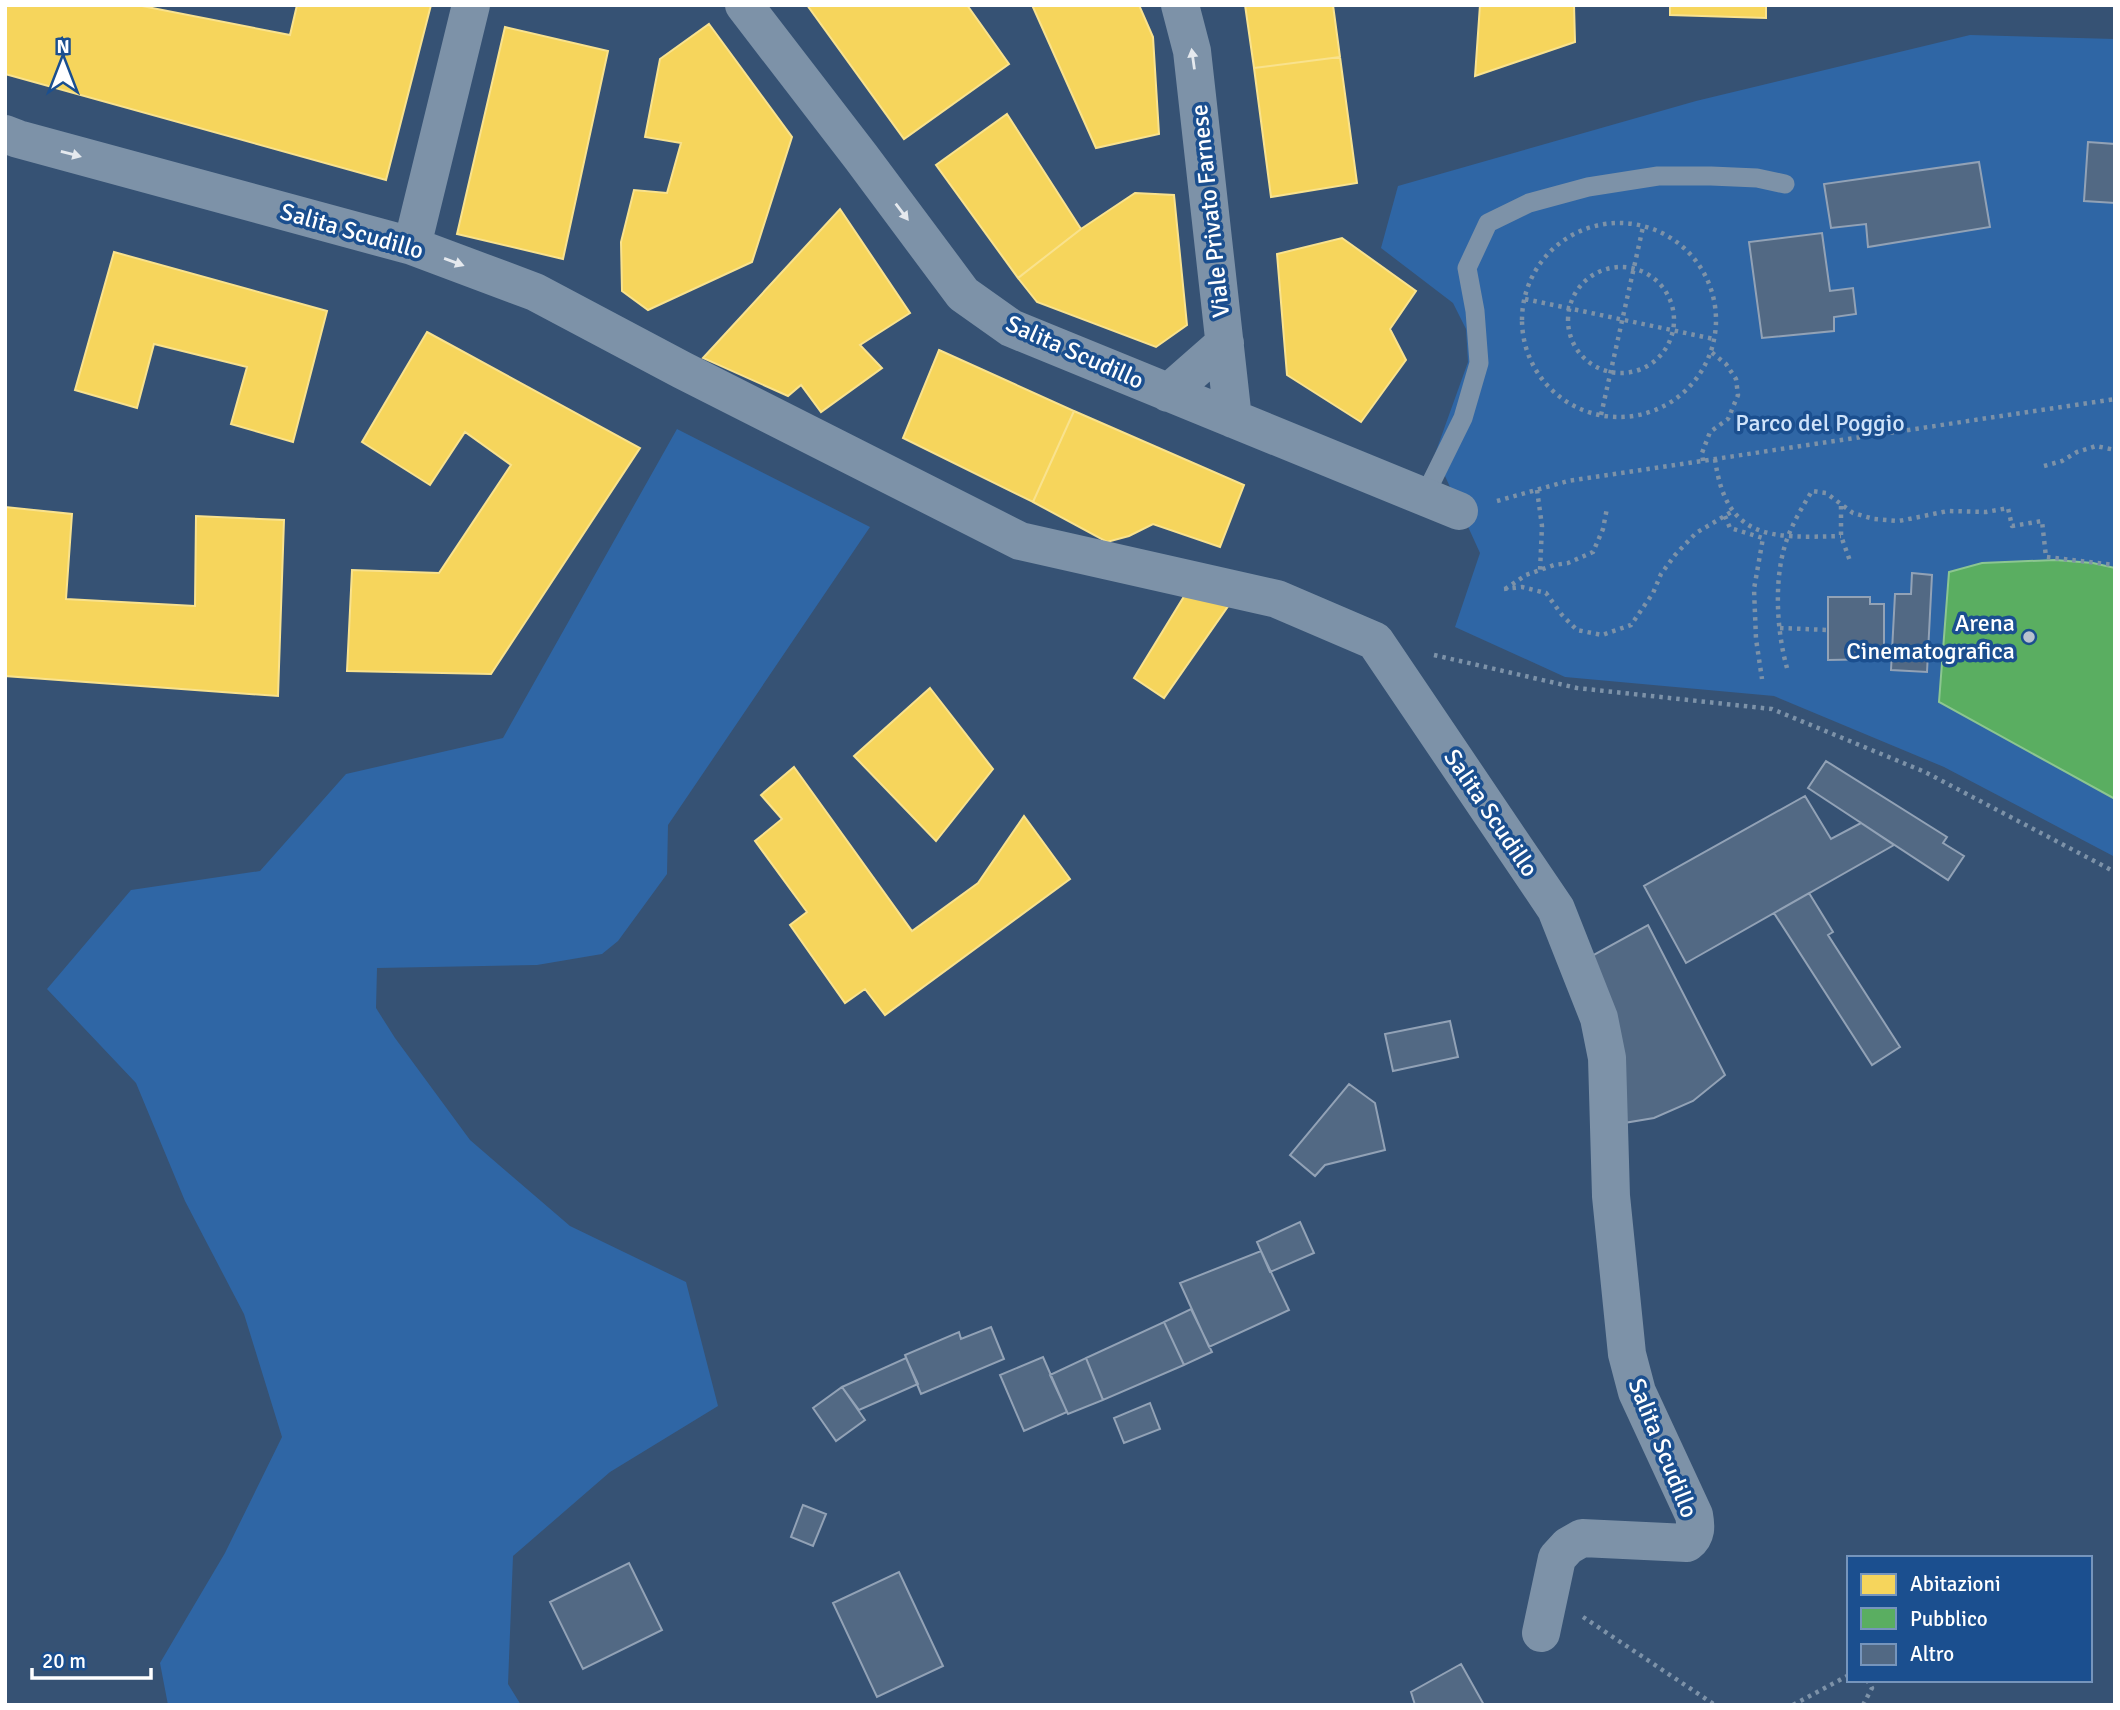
<svg xmlns="http://www.w3.org/2000/svg" width="2120" height="1710" font-family="Signika,sans-serif">
	<style>
		.green { fill: #2f66a5 }
		.homes { fill: #f6d55c; stroke: #f9e28d; stroke-width: 2 }
		.public { fill: #5aae61; stroke: #8cc690; stroke-width: 2 }
		.building { fill: #526984; stroke: #92a2b6; stroke-width: 2 }
		.lines { fill: none; stroke-linecap: round; stroke-linejoin: round }
		.path { stroke: #7d92a8; stroke-width: 4.5; stroke-dasharray: 3.5 5; stroke-linecap: butt }
		.lane { stroke: #7d92a8; stroke-width: 19 }
		.street { stroke: #7d92a8; stroke-width: 38 }
		.oneway { fill: #e5e9ee }
		.poi-dot { fill: #b9c2ce; stroke: #1b4f8f; stroke-width: 2.5 }
		.labels { text-anchor: middle; stroke-width: 7; stroke-linejoin: round; paint-order: stroke }
		.street-label { font-size: 24px; fill: #fff; stroke: #1b4f8f }
		.park-label { font-size: 24px; fill: #cfe3fa; stroke: #1b4f8f }
		.poi-label { font-size: 24px; fill: #fff; stroke: #1b4f8f; text-anchor: end }
	</style>
	<rect width="100%" height="100%" fill="#365274"/>
	<!-- green -->
	<path class="green" d="M1970 35 2115 39V857L1944 767 1774 696 1565 677 1455 627 1480 553 1435 454 1468 362 1466 329 1453 303 1381 248 1398 186 1696 101Z
		M677 429 870 527 668 825 667 874 618 941 602 954 537 965 377 968 376 1008 395 1038 470 1140 570 1226 686 1282 718 1406 610 1472 513 1556 508 1684 521 1705H168L160 1663 225 1553 282 1437 244 1314 185 1201 136 1083 47 989 131 890 260 871 346 774 503 738Z"/>
	<!-- homes -->
	<path class="homes" d="M5 5H137L290 35 297 5H431L386 180 5 74Z
		M807 5H967L1009 64 904 139Z
		M1032 5H1139L1153 37 1159 134 1096 148Z
		M1245 5H1333L1340 57 1254 68Z
		M1480 5H1574L1575 42 1475 76Z
		M1670 5H1766V18L1670 15Z
		M709 24 792 137 752 262 648 310 622 291 621 242 634 190 667 193 681 143 645 137 660 59Z
		M505 27 608 51 563 259 457 234Z
		M1340 57 1357 183 1271 197 1254 68Z
		M1007 114 1081 229 1018 278 936 165Z
		M1135 193 1174 195 1187 325 1156 347 1037 302 1018 278 1081 229Z
		M840 209 910 313 860 345 882 368 821 412 801 385 788 396 703 358Z
		M1342 238 1416 291 1390 329 1406 360 1361 422 1287 375 1277 254Z
		M114 252 327 311 293 442 231 424 247 367 154 344 137 408 75 390Z
		M427 332 640 448 491 674 347 671 352 570 439 573 511 465 465 432 430 485 362 442Z
		M939 350 1074 411 1033 502 903 438Z
		M1074 411 1244 485 1220 547 1153 524 1129 536 1107 542 1033 502Z
		M5 507 72 514 66 599 195 606 196 516 284 520 278 696 5 676Z
		M1188 590 1231 602 1164 698 1134 678Z
		M930 688 993 769 936 841 854 756Z
		M794 767 912 931 978 883 1024 816 1070 879 885 1015 865 989 845 1003 790 925 807 912 755 841 782 819 761 795Z"/>
	<!-- public -->
	<path class="public" d="M2055 560 2093 563 2115 568V799L1939 702 1949 572 1982 563Z"/>
	<!-- building -->
	<path class="building" d="M2088 142 2115 144V203L2084 201Z
		M1979 162 1990 227 1868 247 1866 224 1831 228 1824 184Z
		M1822 233 1830 291 1853 288 1856 314 1834 317V331L1762 338 1749 242Z
		M1912 573 1932 575 1927 672 1891 670 1895 594H1911Z
		M1828 597H1870V604H1884V659L1828 660Z
		M1826 761 1947 837 1943 843 1964 856 1948 880 1808 788Z
		M1805 796 1831 839 1861 823 1894 845 1686 963 1644 886Z
		M1809 893 1833 932 1828 935 1900 1047 1872 1065 1774 913Z
		M1648 925 1725 1075 1693 1101 1654 1118 1618 1124 1588 958Z
		M1450 1021 1458 1057 1393 1071 1385 1034Z
		M1349 1084 1375 1103 1385 1150 1325 1165 1315 1176 1290 1155Z
		M1300 1222 1314 1253 1270 1272 1257 1242Z
		M1261 1251 1289 1310 1209 1347 1180 1283Z
		M1191 1309 1212 1352 1184 1365 1164 1322Z
		M1164 1322 1184 1365 1103 1400 1086 1358Z
		M991 1327 1004 1359 921 1394 905 1355 959 1332 961 1339Z
		M1043 1357 1067 1412 1024 1431 1000 1375Z
		M906 1358 918 1384 859 1410 842 1387Z
		M1086 1358 1103 1400 1068 1414 1050 1375Z
		M842 1387 865 1420 836 1441 813 1408Z
		M1150 1403 1160 1429 1124 1443 1114 1418Z
		M803 1505 826 1514 813 1546 791 1537Z
		M629 1563 662 1630 583 1669 550 1602Z
		M899 1572 943 1666 877 1697 833 1603Z
		M1461 1664 1484 1705H1415L1411 1692Z"/>
	<g class="lines">
		<!-- path -->
		<path class="path" d="M1522 320a97 97 0 1 1 194 0a97 97 0 1 1-194 0Z
			M1568 320a53 53 0 1 1 106 0a53 53 0 1 1-106 0Z
			M1525 299 1714 339
			M1601 415 1643 227
			M1715 459C1726 541 1772 538 1841 536
			M1703 461 1702 453 1710 432 1728 419 1738 395 1736 379 1726 364 1710 351
			M2044 466 2062 461 2077 452 2096 446 2115 450
			M1537 490 1542 526 1540 571
			M1497 501 1568 481 2115 399
			M1841 506V536L1850 561
			M1725 516 1730 528 1763 538 1754 589 1756 639 1762 679
			M1504 589 1522 587 1546 593 1562 615 1577 630 1602 635 1631 625 1653 593 1661 574 1675 555 1696 533 1733 511
			M1505 589 1526 575 1554 565 1568 563 1593 552 1603 529 1607 508
			M1780 628 1828 630
			M1434 655 1577 688 1772 709 1925 772 2115 872
			M1787 668C1776 629 1773 572 1789 534 1795 519 1804 504 1812 491L1826 493 1853 513 1874 519 1899 521 1948 511 1986 512 2008 508 2012 526 2042 521 2046 557 2115 565
			M1583 1617 1715 1705
			M1793 1705 1849 1675
			M1863 1705 1872 1688 1867 1680"/>
		<!-- lane -->
		<path class="lane" d="M1424 497 1463 418 1479 363 1475 311 1467 268 1488 223 1529 203 1588 187 1658 176H1711L1757 178 1785 184"/>
		<!-- street -->
		<path class="street" d="M744 5 861 157 963 294 1011 328 1459 511
			M1180 5 1192 51 1233 419
			M5 134 18 139 412 246 535 292 682 370 1020 541 1277 599 1375 641 1556 909 1599 1018 1607 1058 1611 1196 1627 1354 1637 1392 1694 1515C1696 1526 1697 1535 1687 1543L1582 1538 1568 1546 1557 1558 1541 1633
			M412 246 471 5
			M1168 393 1225 343"/>
	</g>
	<!-- one-way arrows -->
	<defs><path id="oneway-solid" d="M-6-.8H1V-3.2L6.5 0L1 3.2V.8H-6Z" transform="scale(1.75)"/></defs>
	<g class="oneway">
		<use href="#oneway-solid" transform="translate(1193 59) rotate(-98)"/>
		<use href="#oneway-solid" transform="translate(71 154) rotate(15)"/>
		<use href="#oneway-solid" transform="translate(902 212) rotate(53)"/>
		<use href="#oneway-solid" transform="translate(454 262) rotate(20)"/>
	</g>
	<!-- markers -->
	<circle class="poi-dot" cx="2029" cy="637" r="7"/>
	<g class="labels">
		<!-- street labels -->
		<g class="street-label">
			<text transform="translate(1210 211) rotate(-96)" y="8">Viale Privato Farnese</text>
			<text transform="translate(352 231) rotate(16)" y="8">Salita Scudillo</text>
			<text transform="translate(1075 352) rotate(24)" y="8">Salita Scudillo</text>
			<text transform="translate(1491 813) rotate(56)" y="8">Salita Scudillo</text>
			<text transform="translate(1663 1448) rotate(68)" y="8">Salita Scudillo</text>
		</g>
		<!-- park labels -->
		<g class="park-label">
			<text x="1820" y="431">Parco del Poggio</text>
		</g>
		<!-- poi labels -->
		<g class="poi-label">
			<text x="2015" y="631">Arena<tspan x="2015" dy="28">Cinematografica</tspan></text>
		</g>
	</g>
	<!-- border -->
	<rect width="2120" height="1710" fill="none" stroke="#ffffff" stroke-width="14"/>
	<!-- legend -->
	<rect x="1847" y="1556" width="245" height="126" fill="#1b4f8f" stroke="#7695bc" stroke-width="2"/>
	<rect x="1861" y="1574" width="35" height="21" fill="#f6d55c" stroke="#7695bc" stroke-width="2"/>
	<text x="1910" y="1591" font-size="21" fill="#ffffff">Abitazioni</text>
	<rect x="1861" y="1608" width="35" height="21" fill="#5aae61" stroke="#7695bc" stroke-width="2"/>
	<text x="1910" y="1626" font-size="21" fill="#ffffff">Pubblico</text>
	<rect x="1861" y="1644" width="35" height="21" fill="#526984" stroke="#7695bc" stroke-width="2"/>
	<text x="1910" y="1661" font-size="21" fill="#ffffff">Altro</text>
	<!-- north arrow -->
	<g transform="translate(63 63)" stroke="#1b4f8f" stroke-width="5" paint-order="stroke">
	<path d="M0-5L12 26L0 18L-12 26Z" fill="#ffffff"/>
	<text y="-10" font-size="19" font-weight="bold" text-anchor="middle" fill="#ffffff">N</text>
	</g>
	<!-- scale -->
	<path d="M32 1668v10h119v-10" fill="none" stroke="#ffffff" stroke-width="3.5"/>
	<text x="42" y="1668" font-size="21" fill="#ffffff" stroke="#1b4f8f" stroke-width="5" paint-order="stroke">20 m</text>
</svg>
